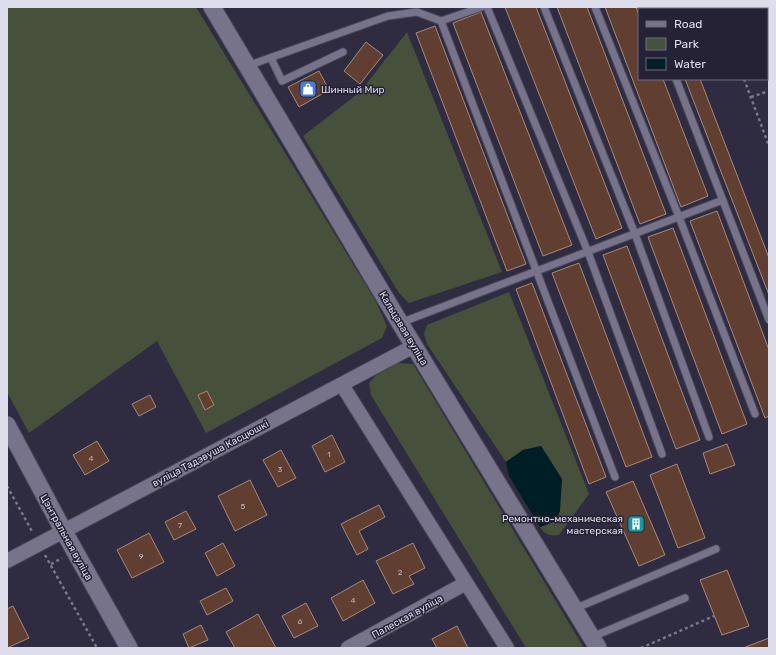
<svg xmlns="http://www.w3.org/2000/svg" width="776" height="655" font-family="Rubik,sans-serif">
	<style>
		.green { fill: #47503b }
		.water { fill: #001e25 }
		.building { fill: #603f30; stroke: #a4897d }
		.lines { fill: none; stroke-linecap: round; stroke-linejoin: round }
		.service-casing { stroke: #4b485a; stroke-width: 9 }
		.minor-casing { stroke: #4b485a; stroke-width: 16 }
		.tertiary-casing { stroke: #4b485a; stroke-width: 19 }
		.path { stroke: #797789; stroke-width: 2.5; stroke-dasharray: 3 3; stroke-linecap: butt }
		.service { stroke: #76738b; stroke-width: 7 }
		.minor { stroke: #76738b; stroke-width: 14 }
		.tertiary { stroke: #76738b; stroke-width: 17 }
		.labels { text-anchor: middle; stroke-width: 3; stroke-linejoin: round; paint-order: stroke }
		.number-label { font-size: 8px; fill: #beb6bc }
		.poi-label { font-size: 10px; fill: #deddeb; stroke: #252236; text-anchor: start }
		.street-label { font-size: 10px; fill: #deddeb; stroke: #252236 }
	</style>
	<rect width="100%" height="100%" fill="#2f2c41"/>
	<!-- green -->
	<path class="green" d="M7 7H196L375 300 387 326 382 338 206 433 157 341 29 433 7 392Z
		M407 32 502 272 409 303 399 293 303 136 360 92Z
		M509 292 589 494 559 535C550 536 545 535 540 527L556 521 562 480 541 446 523 450 506 462 427 344 424 334 427 325Z
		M396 363 413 364 584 648H526L371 395 369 383 378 373Z"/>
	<!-- water -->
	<path class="water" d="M541 446 562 479 560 511 556 521 540 527 509 476 506 462 523 450Z"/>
	<!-- building -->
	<path class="building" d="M505 7H536L622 228 596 239Z
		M557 7H587L666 214 640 224Z
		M605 7H636L639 16V79H663L708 196 681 207Z
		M481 12 572 245 543 256 453 23Z
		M435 26 526 264 507 271 416 33Z
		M366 42 383 55 360 84 344 71Z
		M319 71 329 90 299 107 288 87Z
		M685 79H700L769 258V295Z
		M717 211 769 350V416L765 418 690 221Z
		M673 228 747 424 722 434 648 237Z
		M627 246 700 440 676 449 603 255Z
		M579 263 652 457 626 467 552 273Z
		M532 283 606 477 589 484 516 289Z
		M207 391 214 405 205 410 198 395Z
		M150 395 156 407 139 416 132 404Z
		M332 435 345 462 325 472 312 446Z
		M97 441 109 461 85 475 73 455Z
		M727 444 735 465 710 474 703 453Z
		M281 450 296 478 278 487 263 460Z
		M677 464 705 538 678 548 650 475Z
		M250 480 267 515 235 531 218 496Z
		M633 481 665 555 639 566 606 492Z
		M379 505 385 517 359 531 368 549 357 555 341 524Z
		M186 511 196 529 174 540 165 522Z
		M149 533 164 562 132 578 117 550Z
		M223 543 235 566 217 576 205 553Z
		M413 543 425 568 409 576 414 584 393 594 376 561Z
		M727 570 749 626 722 635 700 580Z
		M363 580 375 603 343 621 331 598Z
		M226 588 233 601 207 615 200 601Z
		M306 603 318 626 294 638 282 616Z
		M13 606 29 638 7 648V609Z
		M258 614 276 648H235L226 632Z
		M201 625 208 640 189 648 183 634Z
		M457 626 468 648H437L432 639Z
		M769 638V648H743Z"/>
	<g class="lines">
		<!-- service casing -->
		<g class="service-casing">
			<path id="service" d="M487 7 588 252 662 454
				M544 7 635 234 709 437
				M595 7 679 217 755 414
				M648 7 649 9
				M747 7V9
				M441 21 615 477
				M271 58 282 81 343 52
				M767 62 769 68
				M247 66 388 16 417 12 441 21 482 7
				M676 79 769 320
				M400 323 723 200
				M574 609 716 549
				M592 637 685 598"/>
		</g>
		<!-- minor casing -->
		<g class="minor-casing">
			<path id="minor" d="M342 385 507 648
				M7 561 414 346
				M348 648 466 583"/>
		</g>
		<!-- tertiary casing -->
		<g class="tertiary-casing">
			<path id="tertiary" d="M212 7 400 323 598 648
				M7 425 63 530 129 648"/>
		</g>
		<!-- path -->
		<path class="path" d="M718 7 719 9
			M744 79 769 146
			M751 97 769 91
			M7 486 33 533
			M45 555 97 648
			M51 564 62 558
			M641 648 714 616"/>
		<!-- service -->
		<use href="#service" class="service"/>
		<!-- minor -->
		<use href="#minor" class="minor"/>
		<!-- tertiary -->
		<use href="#tertiary" class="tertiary"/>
	</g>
	<!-- icons -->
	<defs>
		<g id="shop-square" transform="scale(0.9)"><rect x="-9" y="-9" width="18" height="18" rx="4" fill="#3f7fe0" stroke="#252236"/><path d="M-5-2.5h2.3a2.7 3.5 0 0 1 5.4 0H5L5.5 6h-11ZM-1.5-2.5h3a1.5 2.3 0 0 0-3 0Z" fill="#fff"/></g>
		<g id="building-square" transform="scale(0.9)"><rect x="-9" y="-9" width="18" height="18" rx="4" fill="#0f9aa8" stroke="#252236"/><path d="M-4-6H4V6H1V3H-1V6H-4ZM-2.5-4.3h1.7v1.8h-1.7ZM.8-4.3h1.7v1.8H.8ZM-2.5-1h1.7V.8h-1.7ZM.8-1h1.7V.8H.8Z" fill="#fff"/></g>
	</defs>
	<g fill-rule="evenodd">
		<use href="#shop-square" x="308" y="89"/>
		<use href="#building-square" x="636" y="524"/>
	</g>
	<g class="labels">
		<!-- number labels -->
		<g class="number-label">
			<text x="329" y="457">1</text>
			<text x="91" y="461">4</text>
			<text x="280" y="472">3</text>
			<text x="243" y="509">5</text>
			<text x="180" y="528">7</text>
			<text x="141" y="559">9</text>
			<text x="400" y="575">2</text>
			<text x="353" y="603">4</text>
			<text x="300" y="624">6</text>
		</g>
		<!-- poi labels -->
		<g class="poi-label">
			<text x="321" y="93">Шинный Мир</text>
			<text x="623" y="522" text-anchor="end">Ремонтно-механическая<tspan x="623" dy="12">мастерская</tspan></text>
		</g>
		<!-- street labels -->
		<g class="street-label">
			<text transform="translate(404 328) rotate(59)" y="4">Кальцавая вуліца</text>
			<text transform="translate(210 453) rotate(-28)" y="4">вуліца Тадэвуша Касцюшкі</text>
			<text transform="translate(67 537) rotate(61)" y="4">Цэнтральная вуліца</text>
			<text transform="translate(407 616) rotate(-29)" y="4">Палеская вуліца</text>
		</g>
	</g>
	<!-- border -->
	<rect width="776" height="655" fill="none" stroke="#deddeb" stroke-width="16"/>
	<!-- legend -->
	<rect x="638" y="8" width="130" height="72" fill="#252236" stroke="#6f6d7e"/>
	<rect x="646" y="21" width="20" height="6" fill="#76738b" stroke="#6f6d7e"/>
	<text x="674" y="28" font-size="12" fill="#deddeb">Road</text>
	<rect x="646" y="38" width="20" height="12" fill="#47503b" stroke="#6f6d7e"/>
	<text x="674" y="48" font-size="12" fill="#deddeb">Park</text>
	<rect x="646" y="58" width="20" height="12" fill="#001e25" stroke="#6f6d7e"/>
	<text x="674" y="68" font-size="12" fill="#deddeb">Water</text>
</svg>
